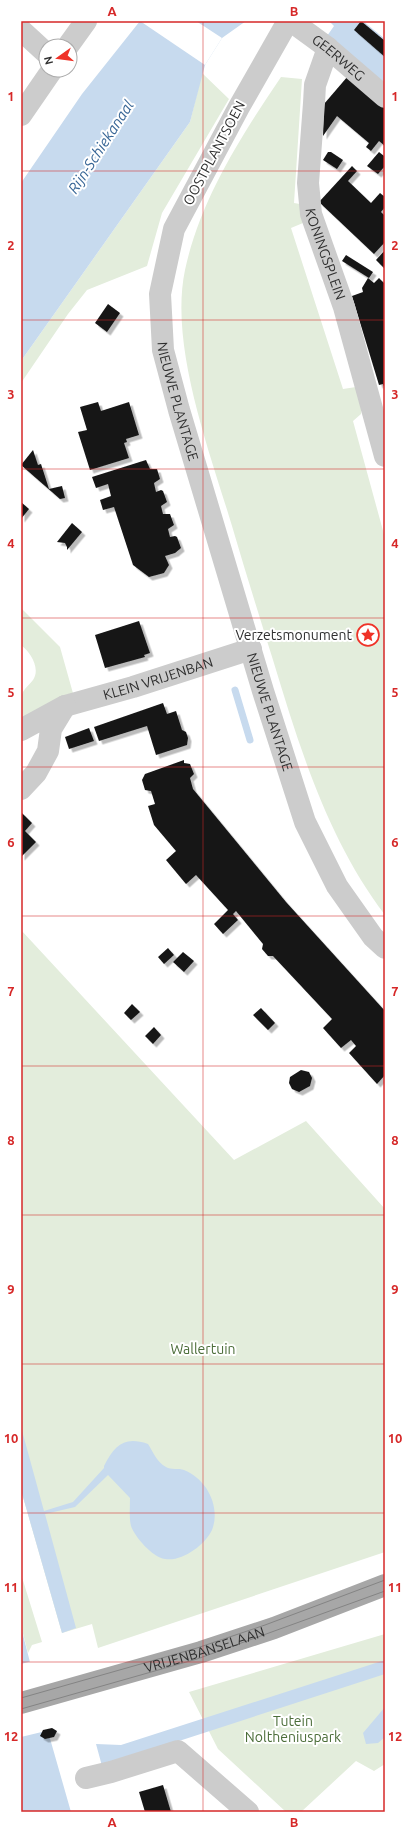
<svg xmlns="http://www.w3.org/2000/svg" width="406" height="1833" font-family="Ubuntu,sans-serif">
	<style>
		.green { fill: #e3eddc }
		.water { fill: #c7daee }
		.pier { fill: #fff }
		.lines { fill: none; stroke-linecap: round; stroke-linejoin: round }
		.stream { stroke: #c7daee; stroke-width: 7 }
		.building { fill: #161616; filter: url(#shadow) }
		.minor { stroke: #ccc; stroke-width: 22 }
		.major { stroke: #a7a7a7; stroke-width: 22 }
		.tram { stroke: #848484; stroke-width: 1 }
		.grid { fill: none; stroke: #d62828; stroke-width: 1; stroke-opacity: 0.55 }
		.labels { text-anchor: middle; stroke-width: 4; stroke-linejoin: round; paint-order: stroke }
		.street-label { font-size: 14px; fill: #2f2f2f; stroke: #fff }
		.poi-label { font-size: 14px; fill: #2f2f2f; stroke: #fff; text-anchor: end }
		.park-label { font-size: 14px; fill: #4b6d39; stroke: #fff }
		.water-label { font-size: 15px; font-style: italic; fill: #386696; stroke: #fff }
		.neatline { fill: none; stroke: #d62828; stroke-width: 1.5 }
		.grid-label { font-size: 13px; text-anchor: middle; font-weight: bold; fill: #d62828 }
	</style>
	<defs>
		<filter id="shadow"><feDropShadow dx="3.5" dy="3.5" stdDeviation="0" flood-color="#0004"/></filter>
	</defs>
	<rect width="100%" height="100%" fill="#fff"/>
	<!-- green -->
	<path class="green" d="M202 73 229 99 162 213 147 266 87 290 68 314 21 383V361L190 122Z
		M281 77 302 79 294 203 300 204 303 223 291 228 343 389 356 387 362 405 361 414 353 421 385 538V915C328 840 300 749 273 660 259 615 245 571 232 526 210 452 169 346 185 270 200 200 241 136 281 77Z
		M21 608 60 647 76 704 25 727C22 716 18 703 23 692 25 688 30 684 33 680 41 668 30 652 21 645Z
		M21 930 234 1160 306 1121 385 1209V1552L98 1648 92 1624 62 1633 21 1490Z
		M21 1574 42 1642 32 1645 28 1653 21 1626Z
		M385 1634V1764L374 1771 356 1761 301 1812H286L218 1749 189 1692Z"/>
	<!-- water -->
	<path class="water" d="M140 21H246L222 38 205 65 190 122 21 361V183L82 94Z
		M329 21H363L385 39V85L327 36 334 26Z
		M21 1427 44 1511 73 1502 104 1468V1466C115 1445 124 1436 148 1444 153 1452 157 1462 166 1467 171 1470 179 1468 184 1470 207 1479 221 1507 212 1530 205 1545 182 1562 165 1559 152 1557 135 1537 131 1526 129 1518 130 1507 130 1498L108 1475 75 1507 45 1514 76 1628 62 1633 21 1490Z
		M21 1627 45 1721 71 1812H21Z
		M385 1660V1674L102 1766 96 1744 121 1745Z
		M385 1707V1737L378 1743 366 1744 363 1733Z"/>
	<!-- pier -->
	<path class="pier" d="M140 21H196L222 38 205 65Z
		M32 1661 50 1730 21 1737V1664Z"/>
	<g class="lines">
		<!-- stream -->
		<path class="stream" d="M235 690 250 740"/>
	</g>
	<!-- building -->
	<path class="building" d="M361 21 385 41V57L354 30Z
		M348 76 385 107V146L379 141 371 151 366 147 369 143 337 116 323 136 324 104Z
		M328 152H331L343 160 337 169 323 160Z
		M379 152 384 156 385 155V166L378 174 367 166Z
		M352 166 357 171 348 181 371 203 380 193 385 197V207L381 212 385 216V242L374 254 319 202Z
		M385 250V269L376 260Z
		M346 255 373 272 369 278 342 261Z
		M368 278 374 283 379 278 385 284V389L383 384 379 385 352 296 363 292 362 288Z
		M108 304 120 313 107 332 95 323Z
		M98 402 101 411 129 402 139 435 126 439 127 442 124 443 129 458 90 470 78 432 87 430 80 407Z
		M33 450 38 465 41 464 49 489 62 486 65 498 60 499 21 465Z
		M146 460 150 469H157L160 479 154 483 156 492 161 490 163 491 167 502 161 506 163 514H170L174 525 168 529 170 537 175 536 177 537 181 548 175 553 165 556 169 565 164 573 149 577 133 565 114 507 103 510 100 500 111 496 108 484 96 488 92 477Z
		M21 502 29 509 21 519Z
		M72 523 82 532 67 550V547L65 543 57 542Z
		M139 621 150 653 144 655 145 657 105 668 95 635Z
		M163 703 167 714 176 711 182 730 186 732 188 738 187 745 156 755 147 726 99 741 94 727Z
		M89 728 94 741 69 749 65 737Z
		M184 760V763L190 764 194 774 190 778 193 789 286 902 385 1011V1075L377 1084 349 1053 356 1046 351 1040 341 1048 323 1028 332 1019 273 956H268L262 949 263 944 236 911 233 914 238 920 223 934 214 924 228 910 196 875 186 884 166 860 176 851 154 825 148 806 155 804 151 791 145 790 142 780 145 774Z
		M21 812 32 823 25 831 36 842 21 857Z
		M168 948 174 955 164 964 158 957Z
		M183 952 194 961 184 972 173 962Z
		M132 1004 140 1012 131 1020 124 1013Z
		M261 1008 275 1023 268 1030 253 1015Z
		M154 1027 161 1035 153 1044 145 1036Z
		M301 1070 309 1072 312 1078 310 1086 299 1092 292 1089 289 1083 290 1077Z
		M52 1728 57 1731 54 1737 45 1739 40 1736 43 1730Z
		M163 1785 171 1812H145L139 1792Z"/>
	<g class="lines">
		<!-- minor -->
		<g class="minor">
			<path id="s1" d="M288 21 239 107 174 229 160 294 163 350 179 410 263 691 305 822 337 886 373 937 385 948"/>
			<path id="s2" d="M291 21 328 48 385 97"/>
			<path d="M21 30 46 53"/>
			<path d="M68 46 86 21"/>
			<path id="s3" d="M328 48 315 85 314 103 308 183 311 214 344 307 385 456"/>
			<path d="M21 115 52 70"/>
			<path id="s4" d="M65 706 133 687 251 649"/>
			<path d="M21 730 65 706 51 729 48 751 36 773 21 789"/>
			<path d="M86 1778 111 1772 178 1751 248 1812"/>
		</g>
		<!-- major -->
		<path class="major" id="s5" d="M21 1703 201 1652 274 1628 385 1585"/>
		<!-- tram -->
		<path class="tram" d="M21 1698 197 1648 265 1625 385 1580
			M21 1709 197 1659 385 1591"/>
	</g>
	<!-- grid -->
	<path class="grid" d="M203 21V1812M21 171H385M21 320H385M21 469H385M21 618H385M21 767H385M21 916H385M21 1066H385M21 1215H385M21 1364H385M21 1513H385M21 1662H385"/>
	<!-- icons -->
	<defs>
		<g id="sight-ring" transform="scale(1.15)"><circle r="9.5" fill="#fff" stroke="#ef3228" stroke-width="1.5"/><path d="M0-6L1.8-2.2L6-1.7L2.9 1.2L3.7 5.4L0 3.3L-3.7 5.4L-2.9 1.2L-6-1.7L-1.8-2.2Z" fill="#ef3228"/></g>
	</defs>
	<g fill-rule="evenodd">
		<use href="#sight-ring" x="368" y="635"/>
	</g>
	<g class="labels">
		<!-- street labels -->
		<g class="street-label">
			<text dy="5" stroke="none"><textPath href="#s2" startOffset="60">GEERWEG</textPath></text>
			<text transform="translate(214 153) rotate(-62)" y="5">OOSTPLANTSOEN</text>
			<text dy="5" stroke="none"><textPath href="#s3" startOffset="211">KONINGSPLEIN</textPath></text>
			<text dy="5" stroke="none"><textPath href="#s1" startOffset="413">NIEUWE PLANTAGE</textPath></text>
			<text dy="5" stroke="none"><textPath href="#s4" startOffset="97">KLEIN VRIJENBAN</textPath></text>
			<text dy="5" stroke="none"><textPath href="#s1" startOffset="737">NIEUWE PLANTAGE</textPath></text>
			<text dy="5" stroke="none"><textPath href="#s5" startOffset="191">VRIJENBANSELAAN</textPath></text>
		</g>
		<!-- poi labels -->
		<g class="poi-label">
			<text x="352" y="640">Verzetsmonument</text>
		</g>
		<!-- park labels -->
		<g class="park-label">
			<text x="203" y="1354">Wallertuin</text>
			<text x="293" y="1726">Tutein<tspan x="293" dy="16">Noltheniuspark</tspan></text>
		</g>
		<!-- water labels -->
		<g class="water-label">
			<text transform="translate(101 147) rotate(-57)" y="5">Rijn-Schiekanaal</text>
		</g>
	</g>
	<!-- border -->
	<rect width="406" height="1833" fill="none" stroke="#ffffff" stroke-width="44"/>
	<!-- north arrow -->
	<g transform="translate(58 58) rotate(256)"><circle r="19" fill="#ffffff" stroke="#acacac"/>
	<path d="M0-3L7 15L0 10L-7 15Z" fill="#ef3228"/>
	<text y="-6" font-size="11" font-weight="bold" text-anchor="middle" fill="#2f2f2f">N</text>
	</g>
	<rect x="22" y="22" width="362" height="1789" class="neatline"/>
	<g class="grid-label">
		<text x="112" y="16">A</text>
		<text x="294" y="16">B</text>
		<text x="11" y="101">1</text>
		<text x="395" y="101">1</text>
		<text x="11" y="250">2</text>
		<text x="395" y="250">2</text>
		<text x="11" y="399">3</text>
		<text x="395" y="399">3</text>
		<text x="11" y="548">4</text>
		<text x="395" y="548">4</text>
		<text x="11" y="697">5</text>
		<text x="395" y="697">5</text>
		<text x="11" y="847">6</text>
		<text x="395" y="847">6</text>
		<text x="11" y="996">7</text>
		<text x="395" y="996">7</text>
		<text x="11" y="1145">8</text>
		<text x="395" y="1145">8</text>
		<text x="11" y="1294">9</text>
		<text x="395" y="1294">9</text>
		<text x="11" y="1443">10</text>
		<text x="395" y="1443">10</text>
		<text x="11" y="1592">11</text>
		<text x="395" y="1592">11</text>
		<text x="11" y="1741">12</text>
		<text x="395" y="1741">12</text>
		<text x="112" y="1827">A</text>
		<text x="294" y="1827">B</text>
	</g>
</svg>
